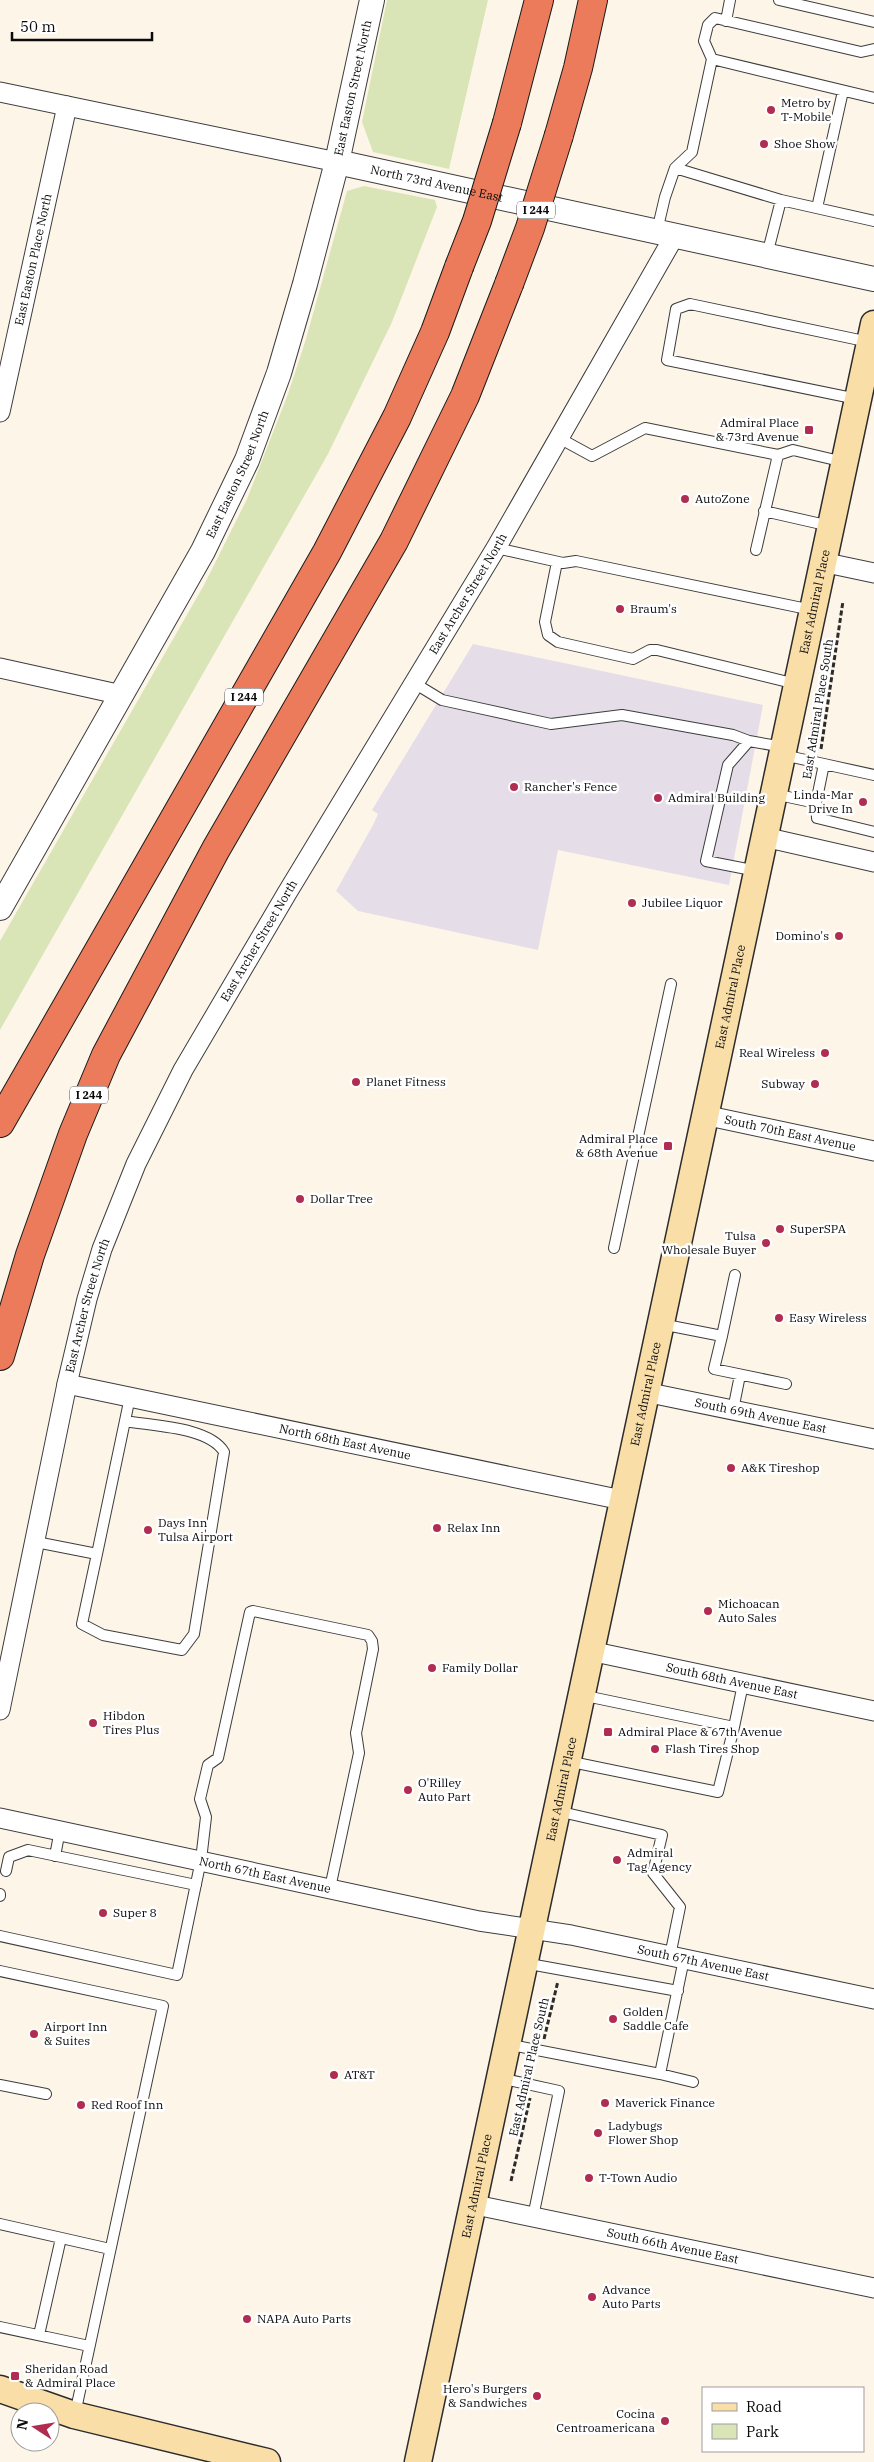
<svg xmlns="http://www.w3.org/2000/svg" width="874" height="2462" font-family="'IBM Plex Serif',serif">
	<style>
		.industrial { fill: #e5dee9 }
		.green { fill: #d9e5b6 }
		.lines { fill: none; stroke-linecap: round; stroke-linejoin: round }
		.service-casing { stroke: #3d3d3d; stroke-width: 12 }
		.minor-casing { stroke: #3d3d3d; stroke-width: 21 }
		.tertiary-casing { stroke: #3d3d3d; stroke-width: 26 }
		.secondary-casing { stroke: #2c2c2c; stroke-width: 29 }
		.motorway-casing { stroke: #1b1b1b; stroke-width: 30 }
		.path { stroke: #2c2c2c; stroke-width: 3; stroke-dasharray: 5 2.5; stroke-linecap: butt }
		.service { stroke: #fff; stroke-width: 10 }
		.minor { stroke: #fff; stroke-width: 19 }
		.tertiary { stroke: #fff; stroke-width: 24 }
		.secondary { stroke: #fadea8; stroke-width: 26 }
		.motorway { stroke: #eb7b5a; stroke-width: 28 }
		.motorway-bridge-casing { stroke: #1b1b1b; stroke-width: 30; stroke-linecap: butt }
		.motorway-bridge { stroke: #eb7b5a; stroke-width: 28 }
		.poi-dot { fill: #b02d51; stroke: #fff; stroke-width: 2 }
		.labels { text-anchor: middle; stroke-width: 5; stroke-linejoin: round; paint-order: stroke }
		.shield { fill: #fff; stroke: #545454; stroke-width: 1 }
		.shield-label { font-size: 11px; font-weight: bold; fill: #0a0a0a }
		.street-label { font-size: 12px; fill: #0a0a0a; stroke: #fff }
		.poi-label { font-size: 12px; fill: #0a0a0a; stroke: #fff; text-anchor: start }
	</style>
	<rect width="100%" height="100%" fill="#fef5e9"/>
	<!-- industrial -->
	<path class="industrial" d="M473 644 763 705 729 885 558 850 538 950 358 911 336 891 373 825 378 814 372 810Z"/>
	<!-- green -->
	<path class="green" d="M387 0H488L449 169 373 152 362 122Z
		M364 186 435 200 437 207 392 322 328 454 0 1030V941L204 585 247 499 288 394 306 339 347 191Z"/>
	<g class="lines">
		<!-- service casing -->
		<g class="service-casing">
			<path id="service" d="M779 0 874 22
				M726 21 730 0
				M712 59 874 98
				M675 168 692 152 712 59 704 41 708 25 715 18 861 52 874 49
				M817 208 843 91
				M657 231 665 197 675 168 781 200 874 221
				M767 255 781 200
				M857 399 667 360 676 309 690 304 869 342
				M559 438 592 456 645 428 778 455
				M764 511 830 526
				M496 548 563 563 576 561 812 610
				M756 550 778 455 793 450 844 462
				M557 562 545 622 548 635 558 642 633 659 650 650H657L796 684
				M414 683 442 700 551 724 622 715 733 735 749 741
				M783 755 824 764
				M874 775 824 764 816 803 817 818 874 832
				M774 794 816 803
				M757 871 706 861 728 765 749 741 783 747
				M614 1248 671 984
				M661 1324 722 1336 714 1369 786 1384
				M722 1336 735 1275
				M733 1410 740 1375
				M36 1542 97 1554 130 1397
				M97 1554 82 1624 103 1635 182 1650 194 1634 224 1452C209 1427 153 1426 125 1421
				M734 1727 743 1684
				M567 1761 718 1792 734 1727 581 1695
				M557 1811 662 1835 653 1873 680 1907 670 1956
				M55 1856 60 1830
				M6 1871 9 1857 28 1850 196 1885
				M0 1896V1894
				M0 1936 177 1975 201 1860 206 1817 200 1799 208 1765 218 1758 250 1612 253 1611 368 1635 372 1641 373 1649 356 1733 359 1753 330 1888
				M684 1959 660 2074 693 2082
				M524 1963 678 1991
				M0 1971 163 2006 75 2414
				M506 2044 660 2074
				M500 2078 559 2091 533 2217
				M0 2085 46 2094
				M0 2224 110 2249
				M0 2327 89 2346
				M39 2335 61 2238"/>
		</g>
		<!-- minor casing -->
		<g class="minor-casing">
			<g id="minor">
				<path d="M0 92 337 162"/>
				<path id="s1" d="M0 412 67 106"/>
				<path d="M822 562 874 573"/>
				<path d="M0 668 122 695"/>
				<path d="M764 837 874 862"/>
				<path id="s2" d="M704 1115 874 1151"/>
				<path id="s3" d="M67 1384 622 1500"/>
				<path id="s4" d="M645 1392 874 1439"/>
				<path id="s5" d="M590 1651 874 1711"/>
				<path id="s6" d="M0 1710 67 1384 87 1299 102 1249 136 1164 183 1070 287 893 496 548 675 235"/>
				<path id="s7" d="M0 1818 479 1921 571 1935 874 1999"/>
				<path id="s8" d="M471 2204 874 2288"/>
			</g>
		</g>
		<!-- tertiary casing -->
		<g class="tertiary-casing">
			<g id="tertiary">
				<path id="s9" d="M337 162 874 279"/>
				<path id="s10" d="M0 908 203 551 247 460 279 373 305 284 337 162 372 0"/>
			</g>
		</g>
		<!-- secondary casing -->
		<g class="secondary-casing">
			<g id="secondary">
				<path d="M0 2389 74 2415 267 2462"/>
				<path id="s11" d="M418 2462 874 324"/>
			</g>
		</g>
		<!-- motorway casing -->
		<g class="motorway-casing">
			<path id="motorway" d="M507 123 539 0
				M559 135 578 68 593 0
				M0 1123 327 552 397 417 435 332 459 267
				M0 1356 30 1255 73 1134 106 1055 216 849 394 541 465 396 509 284"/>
		</g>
		<!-- path -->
		<path class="path" d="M821 749 843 601
			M544 2039 558 1981
			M511 2181 530 2098"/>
		<!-- service -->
		<use href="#service" class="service"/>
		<!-- minor -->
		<use href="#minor" class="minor"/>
		<!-- tertiary -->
		<use href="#tertiary" class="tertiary"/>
		<!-- secondary -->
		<use href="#secondary" class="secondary"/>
		<!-- motorway -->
		<use href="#motorway" class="motorway"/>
		<!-- motorway-bridge casing -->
		<g class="motorway-bridge-casing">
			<path id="motorway-bridge" d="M459 267 477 221 507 123
				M509 284 530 228 559 135"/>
		</g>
		<!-- motorway-bridge -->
		<use href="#motorway-bridge" class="motorway-bridge"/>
	</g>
	<!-- markers -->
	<g class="poi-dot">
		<circle cx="771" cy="110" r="5"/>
		<circle cx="764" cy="144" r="5"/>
		<rect x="804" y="425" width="10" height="10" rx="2.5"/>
		<circle cx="685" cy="499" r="5"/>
		<circle cx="620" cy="609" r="5"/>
		<circle cx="514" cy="787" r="5"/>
		<circle cx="658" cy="798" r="5"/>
		<circle cx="863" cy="802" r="5"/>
		<circle cx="632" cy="903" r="5"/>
		<circle cx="839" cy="936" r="5"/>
		<circle cx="825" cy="1053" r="5"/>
		<circle cx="356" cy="1082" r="5"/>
		<circle cx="815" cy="1084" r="5"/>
		<rect x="663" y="1141" width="10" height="10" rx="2.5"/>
		<circle cx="300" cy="1199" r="5"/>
		<circle cx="780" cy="1229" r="5"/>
		<circle cx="766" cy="1243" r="5"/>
		<circle cx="779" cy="1318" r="5"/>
		<circle cx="731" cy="1468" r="5"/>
		<circle cx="437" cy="1528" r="5"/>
		<circle cx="148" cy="1530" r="5"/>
		<circle cx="708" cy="1611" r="5"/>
		<circle cx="432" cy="1668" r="5"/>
		<circle cx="93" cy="1723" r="5"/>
		<rect x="603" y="1727" width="10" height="10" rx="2.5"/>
		<circle cx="655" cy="1749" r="5"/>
		<circle cx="408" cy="1790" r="5"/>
		<circle cx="617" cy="1860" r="5"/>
		<circle cx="103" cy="1913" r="5"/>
		<circle cx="613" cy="2019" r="5"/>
		<circle cx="34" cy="2034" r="5"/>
		<circle cx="334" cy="2075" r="5"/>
		<circle cx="605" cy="2103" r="5"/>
		<circle cx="81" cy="2105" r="5"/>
		<circle cx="598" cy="2133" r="5"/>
		<circle cx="589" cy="2178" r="5"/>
		<circle cx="592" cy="2297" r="5"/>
		<circle cx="247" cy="2319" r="5"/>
		<rect x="10" y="2371" width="10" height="10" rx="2.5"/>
		<circle cx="537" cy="2396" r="5"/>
		<circle cx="665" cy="2421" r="5"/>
	</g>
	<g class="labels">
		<!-- shield labels -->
		<g class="shield">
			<rect x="517" y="201.5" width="38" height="17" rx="4"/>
			<rect x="225" y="688.5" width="38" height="17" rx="4"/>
			<rect x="70" y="1086.5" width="38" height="17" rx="4"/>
		</g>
		<g class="shield-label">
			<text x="536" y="214">I 244</text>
			<text x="244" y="701">I 244</text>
			<text x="89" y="1099">I 244</text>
		</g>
		<!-- street labels -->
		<g class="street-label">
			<text dy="4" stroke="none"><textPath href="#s10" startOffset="899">East Easton Street North</textPath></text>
			<text dy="4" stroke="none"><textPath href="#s9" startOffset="102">North 73rd Avenue East</textPath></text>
			<text dy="4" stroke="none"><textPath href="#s1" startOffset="156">East Easton Place North</textPath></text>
			<text dy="4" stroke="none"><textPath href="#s10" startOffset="495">East Easton Street North</textPath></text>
			<text dy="4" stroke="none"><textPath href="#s6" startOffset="1224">East Archer Street North</textPath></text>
			<text dy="4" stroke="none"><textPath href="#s11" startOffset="1902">East Admiral Place</textPath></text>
			<text transform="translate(818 709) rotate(-81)" y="4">East Admiral Place South</text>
			<text dy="4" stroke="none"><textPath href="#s6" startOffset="819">East Archer Street North</textPath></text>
			<text dy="4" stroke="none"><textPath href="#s11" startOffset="1498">East Admiral Place</textPath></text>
			<text dy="4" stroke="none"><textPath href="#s2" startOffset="88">South 70th East Avenue</textPath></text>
			<text dy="4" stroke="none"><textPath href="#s6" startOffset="414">East Archer Street North</textPath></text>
			<text dy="4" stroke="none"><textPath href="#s11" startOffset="1092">East Admiral Place</textPath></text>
			<text dy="4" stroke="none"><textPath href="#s4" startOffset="118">South 69th Avenue East</textPath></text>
			<text dy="4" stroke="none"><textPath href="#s3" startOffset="284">North 68th East Avenue</textPath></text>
			<text dy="4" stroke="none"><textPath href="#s5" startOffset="145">South 68th Avenue East</textPath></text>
			<text dy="4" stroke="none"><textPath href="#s11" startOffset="688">East Admiral Place</textPath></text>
			<text dy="4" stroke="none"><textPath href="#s7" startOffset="271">North 67th East Avenue</textPath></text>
			<text dy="4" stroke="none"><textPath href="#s7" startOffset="718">South 67th Avenue East</textPath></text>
			<text transform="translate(529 2067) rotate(-77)" y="4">East Admiral Place South</text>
			<text dy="4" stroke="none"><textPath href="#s11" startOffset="282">East Admiral Place</textPath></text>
			<text dy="4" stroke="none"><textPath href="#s8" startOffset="206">South 66th Avenue East</textPath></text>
		</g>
		<!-- poi labels -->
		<g class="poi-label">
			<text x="781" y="107">Metro by<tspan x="781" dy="14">T-Mobile</tspan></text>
			<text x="774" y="148">Shoe Show</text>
			<text x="799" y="427" text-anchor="end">Admiral Place<tspan x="799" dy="14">&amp; 73rd Avenue</tspan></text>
			<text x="695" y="503">AutoZone</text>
			<text x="630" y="613">Braum's</text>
			<text x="524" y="791">Rancher's Fence</text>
			<text x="853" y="799" text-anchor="end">Linda-Mar<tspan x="853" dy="14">Drive In</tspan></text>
			<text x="668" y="802">Admiral Building</text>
			<text x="642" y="907">Jubilee Liquor</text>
			<text x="829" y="940" text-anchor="end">Domino's</text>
			<text x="815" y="1057" text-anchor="end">Real Wireless</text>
			<text x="366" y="1086">Planet Fitness</text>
			<text x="805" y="1088" text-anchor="end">Subway</text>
			<text x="658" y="1143" text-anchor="end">Admiral Place<tspan x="658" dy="14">&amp; 68th Avenue</tspan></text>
			<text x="310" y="1203">Dollar Tree</text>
			<text x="790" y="1233">SuperSPA</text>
			<text x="756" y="1240" text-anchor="end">Tulsa<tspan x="756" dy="14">Wholesale Buyer</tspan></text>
			<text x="789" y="1322">Easy Wireless</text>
			<text x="741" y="1472">A&amp;K Tireshop</text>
			<text x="158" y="1527">Days Inn<tspan x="158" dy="14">Tulsa Airport</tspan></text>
			<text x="447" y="1532">Relax Inn</text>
			<text x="718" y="1608">Michoacan<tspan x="718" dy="14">Auto Sales</tspan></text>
			<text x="442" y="1672">Family Dollar</text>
			<text x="103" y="1720">Hibdon<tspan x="103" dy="14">Tires Plus</tspan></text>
			<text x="618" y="1736">Admiral Place &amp; 67th Avenue</text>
			<text x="665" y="1753">Flash Tires Shop</text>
			<text x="418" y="1787">O'Rilley<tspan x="418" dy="14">Auto Part</tspan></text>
			<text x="627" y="1857">Admiral<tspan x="627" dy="14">Tag Agency</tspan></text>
			<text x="113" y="1917">Super 8</text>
			<text x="623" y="2016">Golden<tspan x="623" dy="14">Saddle Cafe</tspan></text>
			<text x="44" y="2031">Airport Inn<tspan x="44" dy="14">&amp; Suites</tspan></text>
			<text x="344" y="2079">AT&amp;T</text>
			<text x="615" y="2107">Maverick Finance</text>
			<text x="91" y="2109">Red Roof Inn</text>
			<text x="608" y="2130">Ladybugs<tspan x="608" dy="14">Flower Shop</tspan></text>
			<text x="599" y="2182">T-Town Audio</text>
			<text x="602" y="2294">Advance<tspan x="602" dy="14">Auto Parts</tspan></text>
			<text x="257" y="2323">NAPA Auto Parts</text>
			<text x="25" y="2373">Sheridan Road<tspan x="25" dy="14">&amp; Admiral Place</tspan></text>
			<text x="527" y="2393" text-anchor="end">Hero's Burgers<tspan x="527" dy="14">&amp; Sandwiches</tspan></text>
			<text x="655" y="2418" text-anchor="end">Cocina<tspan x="655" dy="14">Centroamericana</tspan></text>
		</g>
	</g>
	<!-- legend -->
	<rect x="702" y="2387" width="162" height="65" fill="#ffffff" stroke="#9d9d9d"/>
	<rect x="712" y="2403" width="25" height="8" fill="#fadea8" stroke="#9d9d9d"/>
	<text x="746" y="2412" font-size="15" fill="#0a0a0a">Road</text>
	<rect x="712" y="2424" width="25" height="15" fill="#d9e5b6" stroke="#9d9d9d"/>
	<text x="746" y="2437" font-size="15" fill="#0a0a0a">Park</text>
	<!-- north arrow -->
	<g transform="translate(35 2427) rotate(282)"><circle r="24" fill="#ffffff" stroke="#9d9d9d"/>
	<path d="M0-4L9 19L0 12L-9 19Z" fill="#b02d51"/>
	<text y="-8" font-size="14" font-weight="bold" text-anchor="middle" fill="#0a0a0a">N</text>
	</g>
	<!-- scale -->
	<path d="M12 32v8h140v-8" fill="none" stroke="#0a0a0a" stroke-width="2.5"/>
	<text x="20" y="32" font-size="15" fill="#0a0a0a" stroke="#ffffff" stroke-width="4" paint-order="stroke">50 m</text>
</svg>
